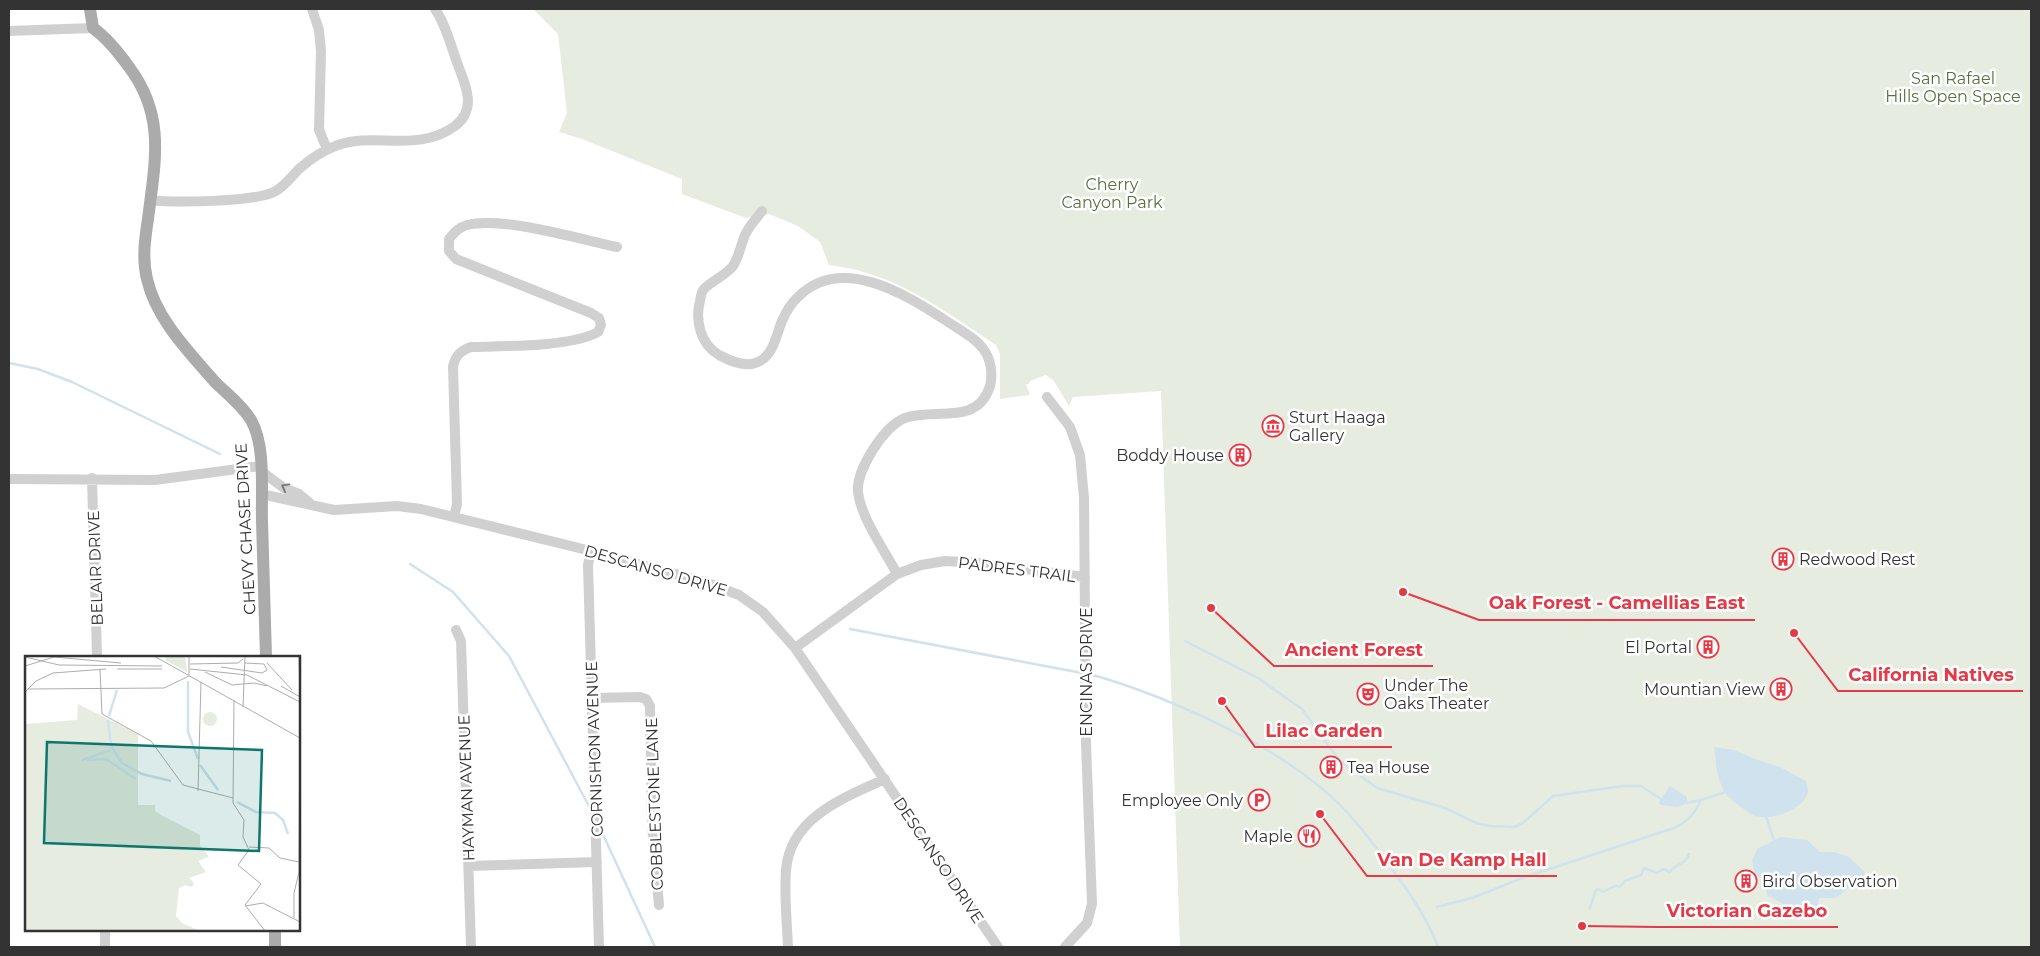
<svg xmlns="http://www.w3.org/2000/svg" width="2040" height="956" font-family="Montserrat,sans-serif">
	<style>
		.green { fill: #e6ecdf }
		.water { fill: #cfe2ee }
		.lines { fill: none; stroke-linecap: round; stroke-linejoin: round }
		.stream { stroke: #cfe2ee; stroke-width: 2.5 }
		.minor { stroke: #d0d0d0; stroke-width: 10 }
		.major { stroke: #ababab; stroke-width: 12 }
		.oneway { stroke: #7a7a7a }
		.labels { text-anchor: middle; stroke-width: 5; stroke-linejoin: round; paint-order: stroke }
		.park-label { font-size: 16px; fill: #56703f; stroke: #fff }
		.poi-label { font-size: 16px; fill: #333; stroke: #fff; text-anchor: start }
		.street-label { font-size: 16px; fill: #333; stroke: #fff }
		.inset-river { fill: none; stroke: #cfe2ee; stroke-width: 2.5 }
		.inset-road { fill: none; stroke: #adadad; stroke-width: 1 }
		.view { fill: #0f766e; fill-opacity: 0.15; stroke: #0f766e; stroke-width: 2.5 }
		.inset-edge { fill: none; stroke: #333; stroke-width: 2.5 }
		.leader { fill: none; stroke: #e63946; stroke-width: 2 }
		.callout-dot { fill: #e63946; stroke: #fff; stroke-width: 2 }
		.callout-label { font-size: 18px; text-anchor: middle; font-weight: bold; fill: #e63946; stroke: #fff; stroke-width: 5; stroke-linejoin: round; paint-order: stroke }
	</style>
	<rect width="100%" height="100%" fill="#fff"/>
	<!-- green -->
	<path class="green" d="M533 9H2031V947H1180L1161 391 1073 397 1069 406 1054 381 1046 375 1030 381 1029 384H1026L1030 395 1000 399V354L996 345C956 319 914 287 867 273 855 269 842 267 829 265L820 242 798 226 769 214 746 218 682 194V179L582 139 559 132 567 113 558 34Z"/>
	<!-- water -->
	<path class="water" d="M1714 747 1734 750 1755 759 1780 767 1806 781C1807 784 1808 789 1808 792 1803 811 1772 820 1755 816 1751 815 1730 799 1727 795 1717 782 1716 763 1714 747Z
		M1670 786 1687 797V803L1677 807 1660 805 1659 802Z
		M1781 837 1807 840 1820 852H1835L1849 857 1865 872 1862 878 1835 898H1819L1816 913 1799 919 1786 915 1782 903 1768 896 1762 879 1755 874 1752 861 1757 849Z"/>
	<g class="lines">
		<!-- stream -->
		<path class="stream" d="M9 363 38 369 72 382 220 454
			M410 564 453 592 509 656 591 810
			M850 629 1082 673
			M1185 641 1258 678 1302 709 1339 760 1377 788 1445 808 1476 823 1490 826 1514 827 1523 823 1553 796 1623 786H1641L1661 799
			M1087 674C1112 679 1136 689 1160 698 1216 721 1272 748 1319 786 1348 809 1370 839 1392 869 1410 893 1428 919 1438 947
			M1687 803 1701 800 1726 792
			M1766 816 1774 841
			M600 828 655 947
			M1437 907 1472 898 1525 877 1674 828C1689 821 1694 814 1701 800
			M1590 908 1596 890 1599 889 1603 892 1615 886 1620 887 1625 881 1641 875 1644 868 1657 873 1663 869 1670 872C1674 864 1686 865 1689 854"/>
		<!-- minor -->
		<path class="minor" d="M312 9 319 30 321 51 319 130 327 149
			M9 31 93 28
			M150 200C175 203 252 202 274 192 284 187 291 177 299 169 309 160 324 150 338 145 377 132 418 153 455 126 476 110 467 88 459 68 452 50 446 24 435 9
			M762 211C756 219 749 226 745 235 741 244 739 257 733 266 726 275 712 281 704 289 701 292 701 296 700 301 695 320 700 344 719 355 730 361 745 368 758 362 774 355 776 335 782 321 786 312 791 303 798 297 841 254 905 294 945 320 958 329 975 337 984 350 991 360 993 374 990 386 977 427 935 407 905 418 884 426 856 470 858 492 861 518 885 551 897 574
			M1047 397 1070 427 1080 455 1084 498 1086 743 1092 904 1087 923 1065 947
			M261 471 284 488 299 494 310 503
			M92 478 97 657
			M9 479 155 480 260 466
			M261 494 334 510 397 506 421 509 591 551 705 582 739 595 763 612 795 648 998 947
			M454 517 457 504 453 366C456 355 460 351 471 347 504 346 571 347 598 332L601 325 599 318 591 313 456 259 449 251V239C454 233 459 227 467 225 503 216 579 239 617 247
			M591 551 588 565 599 947
			M456 630 461 641 471 947
			M795 648 897 574 921 565 945 561 978 563 1085 577
			M592 698 640 697 646 699 650 706 652 825 659 905
			M469 866 597 862
			M105 930V947
			M788 947C787 922 784 896 786 870 790 818 843 798 885 779"/>
		<!-- major -->
		<path class="major" d="M90 9 93 28C107 38 119 53 129 67 166 116 155 162 148 219 145 238 142 259 147 279 156 319 189 352 215 382 227 394 242 405 251 420 266 446 261 492 262 521 263 567 265 612 266 657
			M275 930V947"/>
	</g>
	<!-- one-way arrows -->
	<defs><path id="oneway-chevron" d="M-2-3.5L2.5 0L-2 3.5" fill="none" stroke-width="1.6" stroke-linecap="round" stroke-linejoin="round" transform="scale(1.25)"/></defs>
	<use class="oneway" href="#oneway-chevron" transform="translate(285 487) rotate(-151)"/>
	<!-- icons -->
	<defs>
		<g id="museum-ring" transform="scale(1.125)"><circle r="9.5" fill="#fff" stroke="#e63946" stroke-width="1.5"/><path d="M0-6L6-3V-2H-6V-3ZM-5-1h2V3h-2ZM-1-1h2V3h-2ZM3-1h2V3H3ZM-6 4H6V6H-6Z" fill="#e63946"/></g>
		<g id="building-ring" transform="scale(1.125)"><circle r="9.5" fill="#fff" stroke="#e63946" stroke-width="1.5"/><path d="M-4-6H4V6H1V3H-1V6H-4ZM-2.5-4.3h1.7v1.8h-1.7ZM.8-4.3h1.7v1.8H.8ZM-2.5-1h1.7V.8h-1.7ZM.8-1h1.7V.8H.8Z" fill="#e63946"/></g>
		<g id="theatre-ring" transform="scale(1.125)"><circle r="9.5" fill="#fff" stroke="#e63946" stroke-width="1.5"/><path d="M-5-5.5Q0-4 5-5.5V0Q5 5 0 6Q-5 5-5 0ZM-3.3-2.5H-1v1.5H-3.3ZM1-2.5H3.3v1.5H1ZM-2.8 1Q0 5.5 2.8 1Z" fill="#e63946"/></g>
		<g id="parking-ring" transform="scale(1.125)"><circle r="9.5" fill="#fff" stroke="#e63946" stroke-width="1.5"/><path d="M-3.5-5.5H1a3.5 3.5 0 0 1 0 7H-1V5.5H-3.5ZM-1-3.4V-.6H.8a1.4 1.4 0 0 0 0-2.8Z" fill="#e63946"/></g>
		<g id="restaurant-ring" transform="scale(1.125)"><circle r="9.5" fill="#fff" stroke="#e63946" stroke-width="1.5"/><path d="M-5-6h1v4h1v-4h1v4h1v-4h1v5L-1.5 .5V6h-2V.5L-5-1ZM5-6V6H3V1.5H1.5Q1.5-4 5-6Z" fill="#e63946"/></g>
	</defs>
	<g fill-rule="evenodd">
		<use href="#museum-ring" x="1273" y="426"/>
		<use href="#building-ring" x="1240" y="455"/>
		<use href="#building-ring" x="1783" y="559"/>
		<use href="#building-ring" x="1708" y="647"/>
		<use href="#building-ring" x="1781" y="689"/>
		<use href="#theatre-ring" x="1368" y="694"/>
		<use href="#building-ring" x="1331" y="767"/>
		<use href="#parking-ring" x="1259" y="800"/>
		<use href="#restaurant-ring" x="1309" y="836"/>
		<use href="#building-ring" x="1746" y="881"/>
	</g>
	<g class="labels">
		<!-- park labels -->
		<g class="park-label">
			<text x="1953" y="84">San Rafael<tspan x="1953" dy="18">Hills Open Space</tspan></text>
			<text x="1112" y="190">Cherry<tspan x="1112" dy="18">Canyon Park</tspan></text>
		</g>
		<!-- poi labels -->
		<g class="poi-label">
			<text x="1289" y="423">Sturt Haaga<tspan x="1289" dy="18">Gallery</tspan></text>
			<text x="1224" y="461" text-anchor="end">Boddy House</text>
			<text x="1799" y="565">Redwood Rest</text>
			<text x="1692" y="653" text-anchor="end">El Portal</text>
			<text x="1384" y="691">Under The<tspan x="1384" dy="18">Oaks Theater</tspan></text>
			<text x="1765" y="695" text-anchor="end">Mountian View</text>
			<text x="1347" y="773">Tea House</text>
			<text x="1243" y="806" text-anchor="end">Employee Only</text>
			<text x="1293" y="842" text-anchor="end">Maple</text>
			<text x="1762" y="887">Bird Observation</text>
		</g>
		<!-- street labels -->
		<g class="street-label">
			<text transform="translate(245 529) rotate(-93)" y="6">CHEVY CHASE DRIVE</text>
			<text transform="translate(95 568) rotate(-92)" y="6">BELAIR DRIVE</text>
			<text transform="translate(1017 569) rotate(7)" y="6">PADRES TRAIL</text>
			<text transform="translate(656 570) rotate(16)" y="6">DESCANSO DRIVE</text>
			<text transform="translate(1086 672) rotate(-90)" y="6">ENCINAS DRIVE</text>
			<text transform="translate(594 749) rotate(-92)" y="6">CORNISHON AVENUE</text>
			<text transform="translate(466 788) rotate(-92)" y="6">HAYMAN AVENUE</text>
			<text transform="translate(654 804) rotate(-92)" y="6">COBBLESTONE LANE</text>
			<text transform="translate(939 860) rotate(56)" y="6">DESCANSO DRIVE</text>
		</g>
	</g>
	<!-- overview -->
	<g transform="translate(25 656)">
		<rect width="275" height="275" fill="#fff"/>
		<path d="M142 0H160L162 16 140 4ZM53 48 113 78V149H130V155L136 159 175 179V189L184 201 173 205 181 216 164 222 169 227 167 231 160 229 154 232 151 260 157 267 175 275H0V68L52 64ZM178 63a7 7 0 1 1 14 0a7 7 0 1 1-14 0Z" fill="#e6ecdf"/>
		<path class="inset-river" d="M163 25V76L173 103M84 60 92 34M83 64 86 90 97 107 117 118 146 125M57 104 86 94M62 104 81 103 111 123M175 109 193 134M212 146 231 156 250 157 258 164 263 178"/>
		<path class="inset-road" d="M129 0 275 82M164 0V19M274 0 275 41M0 1 34 9 137 10M242 7 267 34M165 8 213 7 218 3M0 10 29 1 96 7M196 11 237 17 242 14 239 8 220 7M75 13 77 58 126 85 158 129 208 142M92 13H137M165 13 222 19 275 46M180 16 207 29 229 27 242 30M256 30 275 41M3 33 139 32 164 20M0 36 11 25 28 17 81 13M209 44 208 147 219 164 218 181 224 194 213 209 236 228 220 249 240 275M218 51 220 0M173 135 176 26M224 191 244 192 255 202 274 206M220 250 238 247 275 266M269 262V237L274 216 275 47"/>
		<path class="view" d="M22 86 237 94 234 195 19 187Z"/>
		<rect width="275" height="275" class="inset-edge"/>
	</g>
	<!-- callouts -->
	<path class="leader" d="M1403 592L1479 620H1755M1211 608L1274 666H1433M1794 633L1838 691H2023M1222 701L1255 747H1392M1320 814L1367 876H1557M1582 926L1657 927H1838"/>
	<g class="callout-dot">
		<circle cx="1403" cy="592" r="5"/>
		<circle cx="1211" cy="608" r="5"/>
		<circle cx="1794" cy="633" r="5"/>
		<circle cx="1222" cy="701" r="5"/>
		<circle cx="1320" cy="814" r="5"/>
		<circle cx="1582" cy="926" r="5"/>
	</g>
	<g class="callout-label">
		<text x="1617" y="609">Oak Forest - Camellias East</text>
		<text x="1354" y="656">Ancient Forest</text>
		<text x="1931" y="681">California Natives</text>
		<text x="1324" y="737">Lilac Garden</text>
		<text x="1462" y="866">Van De Kamp Hall</text>
		<text x="1747" y="917">Victorian Gazebo</text>
	</g>
	<!-- border -->
	<rect width="2040" height="956" fill="none" stroke="#333333" stroke-width="20"/>
</svg>
